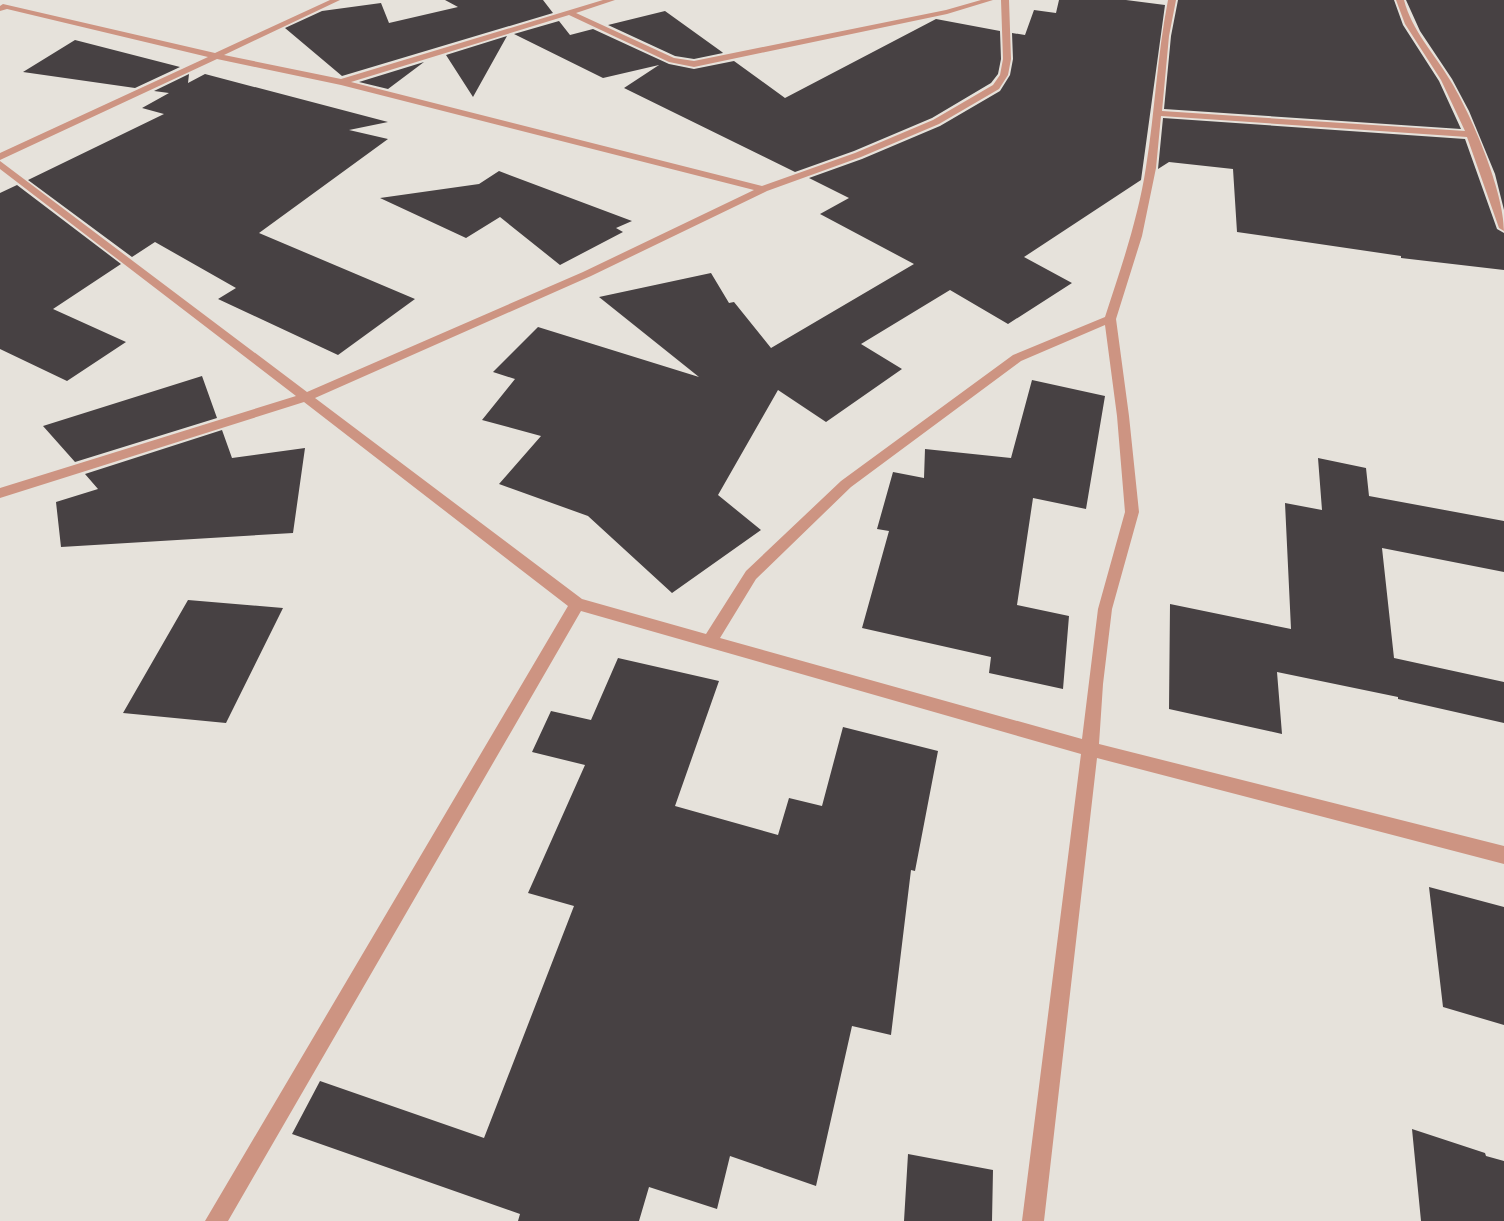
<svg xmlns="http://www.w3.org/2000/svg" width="1504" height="1221" font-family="'PT Sans Narrow',sans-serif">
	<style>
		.building { fill: #474143 }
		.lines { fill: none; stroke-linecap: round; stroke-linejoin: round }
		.minor { fill: #cd9482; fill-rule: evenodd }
	</style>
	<rect width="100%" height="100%" fill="#e6e2db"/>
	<!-- building -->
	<path class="building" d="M445 0H543L553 13 342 76 285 28 322 11 381 3 389 23 458 7Z
		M1059 0H1126L1165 5 1141 180 1024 257 1072 283 1008 324 950 290 861 344 902 369 826 422 778 390 718 495 761 530 672 593 588 516 499 484 541 436 482 420 515 379 493 372 538 327 699 377 599 297 711 273 729 303 734 302 771 348 914 264 820 214 849 198 809 178 862 159 940 126 1000 91 1010 75 1013 59 1012 33 1025 35 1034 10 1056 13Z
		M1178 0H1394L1403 25 1439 81 1461 129 1164 109 1171 36Z
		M1406 0H1504V210L1495 174 1469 111 1452 79 1420 31Z
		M665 11 722 52 723 53 694 59 675 56 608 25Z
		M936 19 1000 31 1001 59 998 74 991 83 932 118 854 151 795 172 624 88 659 65 603 78 514 34 559 21 570 35 593 29 669 64 694 69 734 61 785 98Z
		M507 36 473 97 446 55Z
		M75 40 180 67 135 88 23 72Z
		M424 62 388 89 359 82Z
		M189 74 188 83 205 74 388 122 349 130 388 139 259 233 415 299 338 355 218 299 236 288 155 242 132 257 28 180 164 114 142 108 169 93 154 91Z
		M1163 118 1465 139 1497 229 1504 233V270L1401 258V256L1237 232 1233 169 1169 162 1158 169Z
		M499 171 632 221 616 228 623 232 560 265 500 217 466 238 380 198 479 184Z
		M17 185 121 264 53 309 126 342 67 381 0 349V193Z
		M202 376 217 418 75 462 43 426Z
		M1032 380 1105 396 1086 509 1033 498 1017 605 1069 616 1063 689 989 673 991 657 862 628 889 531 877 529 893 472 924 478 925 449 1011 458Z
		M222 430 232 458 305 448 293 533 61 547 56 502 98 489 85 474Z
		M1318 458 1366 468 1369 496 1504 521V572L1382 548 1394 658 1504 682V723L1398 699V697L1277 672 1282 734 1169 709 1170 604 1291 629 1285 503 1322 510Z
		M188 600 283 608 226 723 123 713Z
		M618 658 719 681 675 806 778 835 789 798 822 806 843 727 938 751 915 871 911 870 891 1035 852 1026 816 1186 730 1156 717 1209 649 1187 639 1221H518L520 1214 292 1134 320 1081 484 1138 574 906 528 893 585 765 532 752 551 711 591 720Z
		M1429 887 1504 907V1025L1443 1007Z
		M1412 1129 1485 1153 1486 1156 1504 1161V1221H1421Z
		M908 1154 993 1170 992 1221H904Z"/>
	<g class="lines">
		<!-- minor -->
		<path class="minor" d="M330 0H340L224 55 341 79 603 0H615L576 13 674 58 694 61 946 10 981 0H993L947 14 694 67 669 62 569 15 351 82 762 186 855 153 933 120 993 85 1000 75 1003 59 1001 0H1009L1011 59 1008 75 999 89 939 124 861 157 767 191 591 276 315 398 582 599 706 634 746 571 841 481 1013 355 1105 317C1121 268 1138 219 1146 167 1155 111 1157 56 1168 0H1176L1169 36 1162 111 1465 131 1441 80 1405 24 1396 0H1404C1412 31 1434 53 1450 80 1471 114 1504 191 1504 231L1499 228 1467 137 1161 116 1156 168 1142 236 1116 319 1129 416 1139 512 1112 609 1103 684 1099 744 1504 846V864L1097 758 1044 1221H1022L1081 754 581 611 228 1221H205L568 606 304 402 0 498V488L296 396 0 169V161L307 392 583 272 754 190 341 85 217 59 0 160V153L208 57 7 9 0 11V6L3 4 215 53ZM1105 325 1117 416 1125 512 1098 609 1082 739 720 638 756 579 851 487 1021 361Z"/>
	</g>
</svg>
